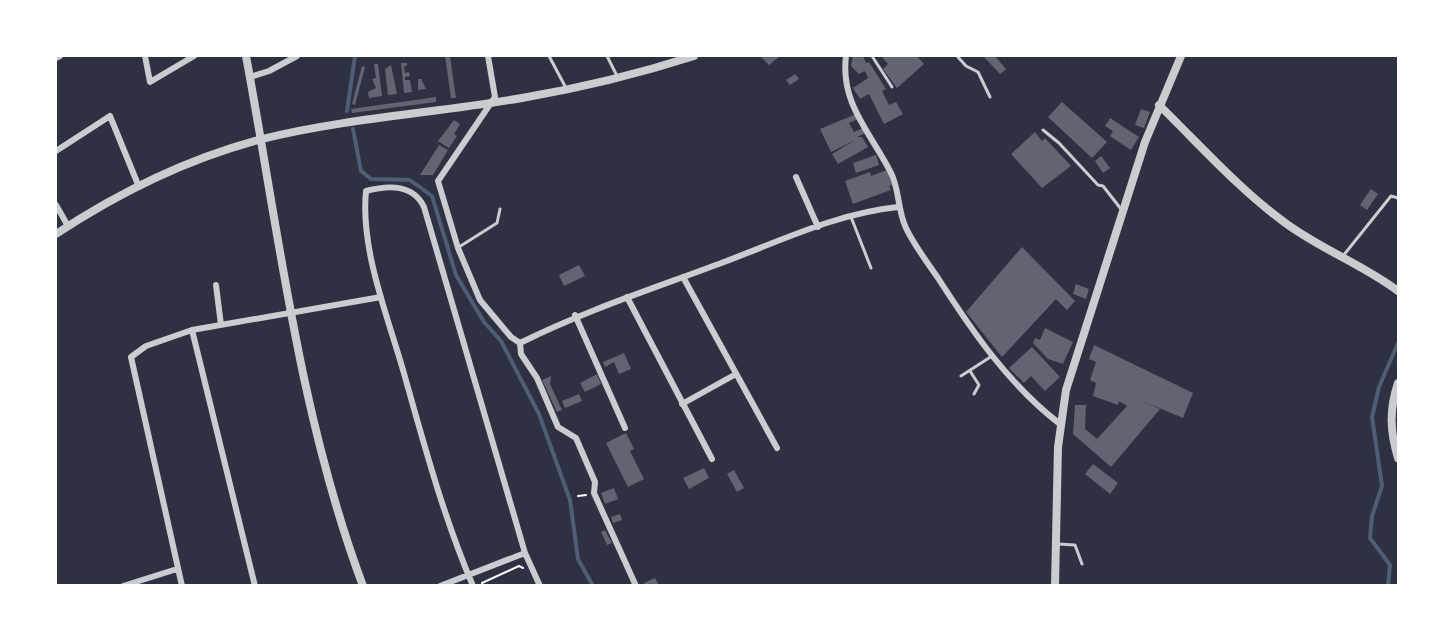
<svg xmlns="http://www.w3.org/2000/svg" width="1454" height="641" font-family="Bitter,serif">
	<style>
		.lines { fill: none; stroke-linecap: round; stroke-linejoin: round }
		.stream { stroke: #4f5d75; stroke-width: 4 }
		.building { fill: #626471 }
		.path { stroke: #fff; stroke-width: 2 }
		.service { stroke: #caccd0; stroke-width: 3 }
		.minor { stroke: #caccd0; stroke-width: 6 }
		.tertiary { stroke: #caccd0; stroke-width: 8 }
	</style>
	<rect width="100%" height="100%" fill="#2d3142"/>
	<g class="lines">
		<!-- stream -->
		<path class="stream" d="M347 111 355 56
			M353 129 361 171 371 179 410 180 432 196 456 275 484 322 501 341 539 414 570 500 578 559 593 586
			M1388 586 1390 565 1370 538 1372 516 1382 486 1372 417 1379 387 1398 343"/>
	</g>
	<!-- building -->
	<path class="building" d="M445 56H450L456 98H451Z
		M760 56H780L769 65Z
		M853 56H863L866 63 869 62 886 89 882 91 889 105 896 102 903 114 884 124 869 94 860 99 853 88 868 78 865 71 859 74 851 66Z
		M881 56H917L924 64 897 88 883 69 888 64Z
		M983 56H995L1006 69 1000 74Z
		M401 63H407V66H404L405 73 409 72 410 76 405 77V80H410L412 92 404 93Z
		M374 64H378L382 96 369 98 368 92 376 88 372 79 376 78Z
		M391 65 397 94 388 95 385 69Z
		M362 66 365 67 355 105 352 104Z
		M795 74 799 79 790 85 786 80Z
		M418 79H421L426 89 418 90Z
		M436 97V102L352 113 351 109Z
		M1062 102 1107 142 1092 158 1048 117Z
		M1141 109 1150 112 1144 128 1135 125Z
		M856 114 858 119 849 123 854 132 863 128 865 133 857 137H862L868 147 838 164 832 154 855 140 831 152 820 129Z
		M1110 118 1139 137 1131 150 1110 136 1113 131 1105 126Z
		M454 120 460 124 454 134 457 136 449 148 438 141Z
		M1035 132 1042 141 1045 138 1071 166 1042 188 1011 154Z
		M439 145 448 150 433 175H420Z
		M876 155 879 165 856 173 853 163Z
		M1101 156 1110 168 1103 173 1095 161Z
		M887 170 892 185 889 186 891 190 853 204 845 181 870 172 871 176Z
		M1371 189 1378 194 1367 210 1360 205Z
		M1022 247 1075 301 1067 310 1056 299 1002 357 966 312Z
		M579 265 585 276 564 286 559 275Z
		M1076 284 1089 289 1086 299 1073 294Z
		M1045 328 1073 342 1063 364 1048 359 1033 343 1035 338 1040 340Z
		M1094 345 1193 393 1183 418 1135 398 1160 409 1111 467 1073 434 1075 405H1086L1085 429 1097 439 1127 406 1119 401 1118 405 1093 396 1096 383 1090 380 1096 362 1089 359Z
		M1032 347 1060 377 1045 391 1031 376 1024 383 1009 368Z
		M624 353 631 369 619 374 614 362 605 367 603 362Z
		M597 374 601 384 585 392 580 383Z
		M551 376 550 384 562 410 557 412 542 380Z
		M579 394 582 401 565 408 562 401Z
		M626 433 634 449 630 451 644 479 628 487 606 443Z
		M1093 464 1118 483 1110 494 1085 474Z
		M704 468 709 478 689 489 683 478Z
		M734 470 744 488 737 492 727 474Z
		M614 488 618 499 605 504 601 493Z
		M620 514 622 520 613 523 611 517Z
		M605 530 612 543 607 545 601 532Z
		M655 578 659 586H645L644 583Z"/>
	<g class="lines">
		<!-- path -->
		<path class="path" d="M578 496 586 495
			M482 583 519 566 523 568"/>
		<!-- service -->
		<path class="service" d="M549 56 566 88
			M607 56 617 76
			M872 56 892 87
			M957 56 966 66 978 72 990 97
			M1043 130 1059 143 1098 185 1103 186 1121 209
			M851 217 871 268
			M459 247 497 223 500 209
			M1343 256 1391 196 1398 198
			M970 371 979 385 974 394
			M961 376 992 356
			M1058 544 1075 545 1082 564"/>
		<!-- minor -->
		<path class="minor" d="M145 56 150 82 194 56
			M488 56 495 97 438 181 458 248 480 300 511 337 520 343 521 354 537 378 558 427 576 438 595 482 594 493 636 586
			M846 56C840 103 870 132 890 171 900 189 897 209 906 228 914 245 927 262 938 278 972 331 1009 385 1060 424
			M56 58 60 56
			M250 77 269 71 297 56
			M56 151 110 116 139 187
			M796 177 818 227
			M56 205 68 226
			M683 277 777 448
			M216 285 221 325
			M627 297 712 459
			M575 315 625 428
			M192 330 255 586
			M520 343C586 310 655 288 724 262 780 241 838 213 898 207
			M682 404 736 374
			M123 586 177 569
			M182 586 131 357 146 346 192 330 381 297
			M440 586 525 553
			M473 586C444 518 425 448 405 377 389 319 360 251 366 191 389 185 413 184 424 207L525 553 540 586"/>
		<!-- tertiary -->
		<path class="tertiary" d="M246 56C279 233 299 415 363 586
			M1159 105C1199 144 1239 189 1284 222 1320 249 1362 264 1398 291
			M56 234C118 193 190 158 262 139 347 118 435 113 522 98 580 88 638 74 694 56
			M1398 383C1389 410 1390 431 1398 458
			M1055 586 1058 447 1066 390 1145 142 1181 56"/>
	</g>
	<!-- border -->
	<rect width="1454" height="641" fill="none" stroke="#ffffff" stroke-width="114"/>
</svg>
